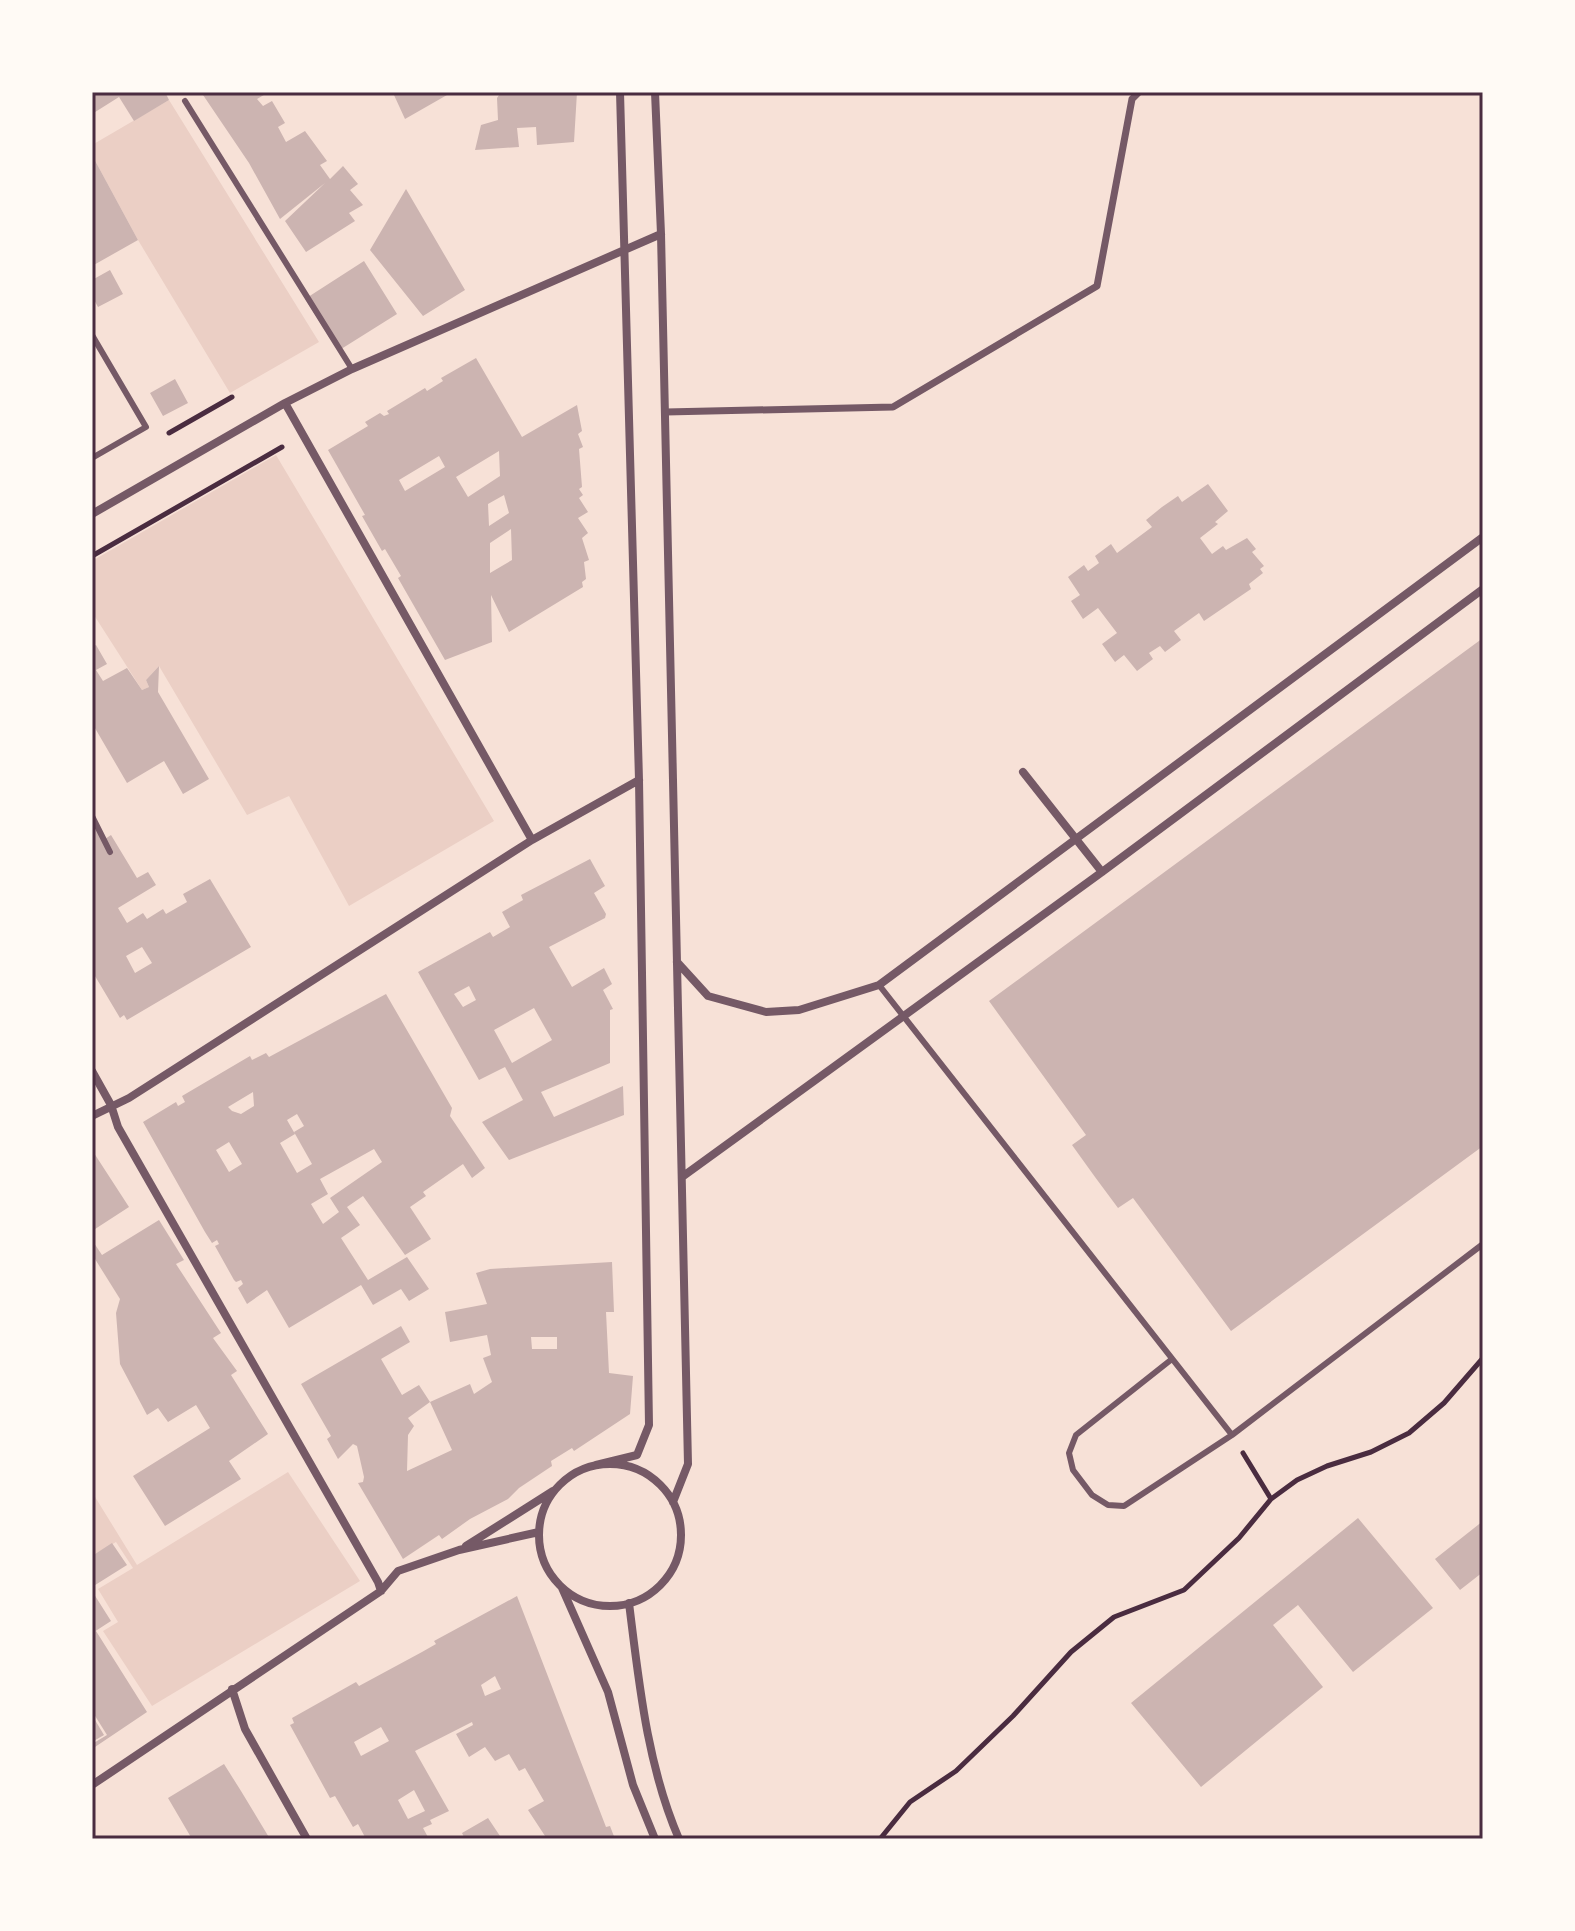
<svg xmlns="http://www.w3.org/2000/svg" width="1575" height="1931" font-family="'Exo 2',sans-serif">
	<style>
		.green { fill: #ebcfc5 }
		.building { fill: #ccb4b1; fill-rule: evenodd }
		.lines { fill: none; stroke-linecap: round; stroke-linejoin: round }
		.path { stroke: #4a2c40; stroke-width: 5 }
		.service { stroke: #755966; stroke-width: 6 }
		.pedestrian { stroke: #755966; stroke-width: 7 }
		.minor { stroke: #755966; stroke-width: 8 }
		.neatline { fill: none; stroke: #4a2c40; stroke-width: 3 }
	</style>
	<rect width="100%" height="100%" fill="#f7e1d7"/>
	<!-- green -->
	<path class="green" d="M169 100 319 342 230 393 138 240 92 155V145Z
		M276 455 494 821 349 906 289 796 247 815 159 666 146 680 149 687 142 690 92 612V561Z
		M288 1472 360 1581 152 1706 103 1631 118 1622 98 1589 133 1568 116 1542 92 1556V1492L137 1565Z"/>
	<!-- building -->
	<path class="building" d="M92 92H165L169 100 134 121 119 97 92 114Z
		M201 92H269L257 99 263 106 272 101 285 123 278 127 286 142 305 131 327 161 320 165 330 179 343 166 358 184 350 190 363 205 349 213 355 221 306 252 285 221 325 183 280 219 249 163Z
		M400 92H457V94L447 95 405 119 394 95Z
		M501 92H577L574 142 537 145 536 127 517 128 519 147 475 150 481 125 498 120 497 98Z
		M92 155 138 240 92 266Z
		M406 189 465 290 423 316 370 250Z
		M364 261 397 314 338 351 305 299Z
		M110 270 123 294 98 307 92 296V280Z
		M476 358 522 437 577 405 582 431 578 434 583 447 579 449 582 487 579 489 583 495 579 498 588 512 578 518 588 533 582 538 589 560 584 562 586 579 582 582 583 587 509 632 491 595 492 642 445 660 398 578 401 576 385 549 382 551 362 516 365 515 328 450 368 426 365 422 380 413 384 416 389 414 387 411 425 388 427 391 443 381 441 378ZM499 451 500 476 468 497 456 477ZM439 456 445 467 405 491 399 480ZM504 495 509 513 489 526 488 504ZM511 529 512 560 490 573V543Z
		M175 379 188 403 163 416 150 393Z
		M1208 484 1228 511 1215 522 1218 524 1200 538 1212 554 1223 546 1226 550 1247 538 1256 549 1252 552 1264 566 1260 569 1263 573 1249 584 1251 589 1204 621 1199 613 1174 631 1181 640 1165 652 1160 646 1149 653 1153 659 1137 671 1124 655 1115 662 1102 644 1117 633 1098 608 1083 619 1071 601 1080 595 1068 577 1084 565 1088 571 1099 563 1095 556 1111 544 1117 553 1152 527 1146 520 1162 507 1178 496 1182 502Z
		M1483 638V1146L1231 1331 1133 1198 1118 1208 1095 1177 1072 1145 1086 1135 989 1001Z
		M96 645 107 664 96 670 103 681 127 668 142 690 149 687 146 680 159 666 158 692 209 779 183 794 164 761 127 783 92 723V647Z
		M92 816 105 839 111 835 137 878 148 872 156 885 118 908 127 923 143 913 147 919 163 909 166 914 187 902 183 894 210 879 251 947 127 1020 124 1015 120 1018 92 971ZM142 947 152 963 135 973 126 956Z
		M590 859 605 886 594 893 606 914 605 918 549 947 572 987 604 968 612 984 603 990 613 1009 610 1010V1063L541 1092 554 1117 623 1086 624 1115 509 1160 482 1122 523 1100 505 1067 479 1080 418 972 490 932 493 937 510 927 502 912 523 900 521 895ZM469 986 476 1000 463 1007 454 994ZM534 1008 552 1040 512 1063 494 1030Z
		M386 994 452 1108 450 1116 485 1168 472 1178 463 1164 423 1192 426 1196 410 1207 431 1239 405 1255 363 1196 347 1207 360 1225 341 1238 368 1280 407 1257 429 1289 409 1301 401 1289 373 1305 361 1285 289 1328 267 1290 247 1304 238 1288 243 1284 241 1280 236 1282 234 1280 215 1246 219 1244 217 1240 212 1243 205 1232 143 1122 176 1102 178 1106 185 1102 182 1096 250 1056 252 1060 266 1053 269 1057ZM253 1092 254 1106 241 1114 232 1111 228 1107ZM297 1114 304 1126 294 1132 312 1164 297 1173 280 1143 295 1134 287 1120ZM229 1142 242 1164 229 1172 216 1150ZM374 1149 382 1162 330 1198 339 1212 323 1224 311 1204 328 1194 320 1179Z
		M92 1150 129 1207 92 1231Z
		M159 1220 184 1260 176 1264 221 1333 213 1338 237 1371 231 1375 268 1434 229 1461 241 1479 165 1526 133 1476 210 1428 196 1405 168 1422 158 1408 147 1415 120 1364 116 1313 120 1299 95 1259 92 1261V1240L102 1255Z
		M612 1262 614 1312H606L609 1373 633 1376 630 1414 574 1451 572 1448 551 1461 552 1466 519 1488 508 1499 470 1519 442 1539 439 1535 403 1559 358 1483 363 1482 364 1477 357 1446 353 1444 338 1459 327 1439 331 1436 301 1384 401 1326 410 1342 381 1359 402 1395 419 1385 430 1402 408 1418 414 1426 408 1435 407 1471 452 1450 430 1402 470 1384 474 1394 492 1382 483 1358 491 1355 487 1335 450 1342 445 1312 487 1304 476 1273 490 1269ZM531 1337H557V1349H532Z
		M1358 1518 1433 1608 1353 1672 1298 1605 1273 1625 1323 1687 1201 1787 1131 1703Z
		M1483 1521V1572L1460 1590 1435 1559Z
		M112 1543 127 1565 92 1587V1556Z
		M92 1591 111 1621 94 1632 92 1630Z
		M517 1596 606 1827 610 1826 615 1839H547L528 1810 544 1801 525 1768 519 1771 509 1754 495 1761 485 1747 469 1757 456 1734 473 1725 472 1722 415 1751 449 1811 430 1820 432 1824 423 1828 429 1839H366L358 1824 353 1827 335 1796 330 1798 290 1725 294 1723 292 1718 356 1682 359 1686 422 1652 436 1644 434 1641ZM495 1676 501 1689 485 1696 481 1685ZM381 1727 389 1741 361 1756 354 1742ZM414 1790 425 1811 408 1819 398 1800Z
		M96 1631 147 1712 92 1749V1744L107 1735 92 1711V1633Z
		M92 1715 104 1735 92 1742Z
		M224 1764 241 1791 270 1839H192L168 1798Z
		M488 1818 502 1839H465L462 1833Z"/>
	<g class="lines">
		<!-- path -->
		<path class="path" d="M169 433 232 397
			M92 556 282 447
			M1243 1453 1271 1499
			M880 1839 910 1802 956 1771 1013 1716 1071 1652 1114 1617 1184 1590 1239 1538 1271 1499 1297 1480 1327 1466 1371 1452 1409 1433 1444 1403 1483 1358"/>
		<!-- service -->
		<path class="service" d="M185 101 352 369
			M92 335 146 427 92 458
			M92 816 110 852
			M879 985 1232 1435 1483 1244
			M1172 1359 1076 1435 1069 1453 1073 1470 1092 1495 1108 1505 1124 1506 1232 1435"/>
		<!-- pedestrian -->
		<path class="pedestrian" d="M666 412 893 407 1097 286 1132 99 1139 92"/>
		<!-- minor -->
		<path class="minor" d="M655 92 661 234 688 1464 673 1502
			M285 403 532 840
			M92 514 285 403 352 369 661 234
			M1023 772 1102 872
			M677 962 708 996 766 1012 799 1010 879 985 1483 537
			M92 1071 111 1105 118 1127 378 1582 381 1591
			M92 1116 129 1098 532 840 639 780
			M682 1177 1102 872 1483 589
			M539 1535a71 71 0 1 1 142 0a71 71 0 1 1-142 0Z
			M596 1465 637 1455 649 1425 639 780 620 92
			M466 1546 553 1491
			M562 1588 608 1692 633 1785 655 1839
			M629 1603C639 1683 647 1765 679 1839
			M232 1689 245 1729 307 1839
			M92 1785 381 1591 398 1571 459 1550 539 1532"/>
	</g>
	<!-- border -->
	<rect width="1575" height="1931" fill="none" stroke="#fffaf5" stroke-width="188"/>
	<rect x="94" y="94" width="1387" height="1743" class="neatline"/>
</svg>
